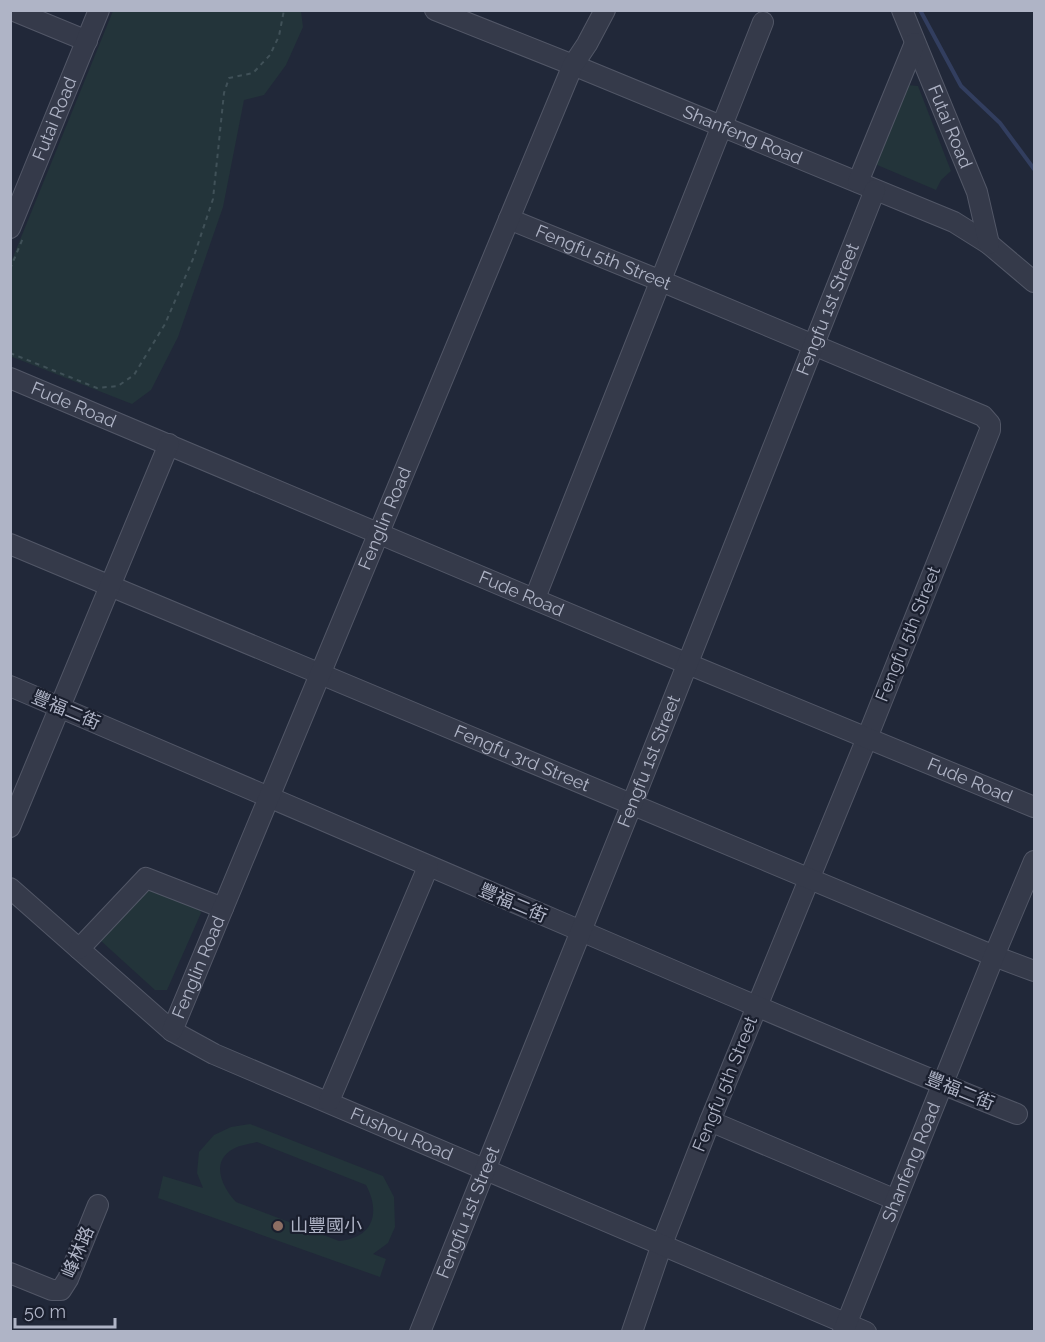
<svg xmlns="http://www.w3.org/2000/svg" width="1045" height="1342" font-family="Raleway,'Noto Sans TC',sans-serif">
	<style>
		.green { fill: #23343a; fill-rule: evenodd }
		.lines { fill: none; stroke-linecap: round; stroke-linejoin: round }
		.stream { stroke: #323e5f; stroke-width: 4 }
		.minor-casing { stroke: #525767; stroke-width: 22 }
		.path { stroke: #405158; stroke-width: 2; stroke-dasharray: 4.5 4.5; stroke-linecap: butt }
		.minor { stroke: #353a4a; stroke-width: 20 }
		.education-dot { fill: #8d6e63; stroke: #1a1f2e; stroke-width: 2 }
		.labels { text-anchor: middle; stroke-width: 4.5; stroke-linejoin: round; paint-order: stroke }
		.street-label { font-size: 18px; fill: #afb4c6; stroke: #1a1f2e }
		.poi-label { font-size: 18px; fill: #afb4c6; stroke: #1a1f2e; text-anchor: start }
	</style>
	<rect width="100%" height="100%" fill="#212839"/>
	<!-- green -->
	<path class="green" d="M113 11H301L303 27 286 65 264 95 244 100 223 207 178 337 151 390 132 404 10 356 11 262Z
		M907 85 918 86 951 171 941 180 936 190 875 164Z
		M148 888 200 909 201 913 167 990H155L100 940Z
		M250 1124 383 1176 394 1197 395 1227 388 1243 373 1254 386 1259 380 1277 158 1198 163 1176 203 1188 197 1173 199 1152 214 1135 231 1127ZM257 1142 366 1185C381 1213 373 1238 339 1241L236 1202C222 1187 210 1162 233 1149 240 1145 249 1144 257 1142Z"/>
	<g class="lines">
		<!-- stream -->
		<path class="stream" d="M920 10 961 86 1000 123 1034 169"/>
		<!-- minor casing -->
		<g class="minor-casing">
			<g id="minor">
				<path d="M12 10 87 41"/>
				<path id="s1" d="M435 10 573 65 954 222 989 244 1034 282"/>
				<path id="s2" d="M902 10 977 192 989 244"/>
				<path d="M858 182 915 43"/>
				<path id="s3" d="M509 219 661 281 983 416 990 424V430L867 738 710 1121 662 1244 632 1332"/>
				<path id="s4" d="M10 228 99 10"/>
				<path id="s5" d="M10 378 688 664 1034 807"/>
				<path id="s6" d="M10 544 994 956 1034 971"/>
				<path d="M535 598 763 22"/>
				<path d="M10 686C201 768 391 850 581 931 726 993 870 1056 1017 1114"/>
				<path d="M10 827 169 444"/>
				<path id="s7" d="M10 888 172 1031 214 1054 866 1332"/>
				<path d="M79 949 146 878 223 908"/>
				<path id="s8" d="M172 1031 573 65 587 44 605 10"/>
				<path d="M329 1101 428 867"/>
				<path d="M710 1121 896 1200"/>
				<path d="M10 1273 52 1290H61L68 1279 98 1205"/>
				<path id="s9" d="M420 1332 632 804 875 190"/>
				<path id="s10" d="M843 1332 994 956 1034 861"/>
			</g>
		</g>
		<!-- path -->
		<path class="path" d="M10 269 23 238
			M10 353 97 388 118 386 134 375 165 324 193 259 213 199 224 93 229 78 253 73 270 55 279 36 284 10"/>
		<!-- minor -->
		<use href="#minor" class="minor"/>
	</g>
	<!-- markers -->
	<circle class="education-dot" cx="278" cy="1226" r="6"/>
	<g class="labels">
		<!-- street labels -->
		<g class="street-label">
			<text dy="6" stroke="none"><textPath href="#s4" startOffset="118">Futai Road</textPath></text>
			<text dy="6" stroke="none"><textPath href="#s2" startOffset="126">Futai Road</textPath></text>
			<text dy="6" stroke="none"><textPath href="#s1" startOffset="332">Shanfeng Road</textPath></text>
			<text dy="6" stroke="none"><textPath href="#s3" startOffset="102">Fengfu 5th Street</textPath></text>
			<text dy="6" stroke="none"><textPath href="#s9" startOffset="1101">Fengfu 1st Street</textPath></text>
			<text dy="6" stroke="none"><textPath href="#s5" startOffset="69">Fude Road</textPath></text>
			<text dy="6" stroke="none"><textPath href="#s8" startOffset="555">Fenglin Road</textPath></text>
			<text dy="6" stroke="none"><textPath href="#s5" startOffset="555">Fude Road</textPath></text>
			<text transform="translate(908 634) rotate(-68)" y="6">Fengfu 5th Street</text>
			<text transform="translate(66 710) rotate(23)" y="6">豐福二街</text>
			<text dy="6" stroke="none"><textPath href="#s6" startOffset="555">Fengfu 3rd Street</textPath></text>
			<text dy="6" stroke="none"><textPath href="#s9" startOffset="615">Fengfu 1st Street</textPath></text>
			<text dy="6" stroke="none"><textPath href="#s5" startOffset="1041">Fude Road</textPath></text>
			<text transform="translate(513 903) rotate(23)" y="6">豐福二街</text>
			<text dy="6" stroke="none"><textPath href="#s8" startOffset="69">Fenglin Road</textPath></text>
			<text transform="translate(725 1084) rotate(-68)" y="6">Fengfu 5th Street</text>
			<text transform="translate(960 1091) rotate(22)" y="6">豐福二街</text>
			<text dy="6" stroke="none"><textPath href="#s7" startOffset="468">Fushou Road</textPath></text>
			<text dy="6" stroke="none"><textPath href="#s10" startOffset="183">Shanfeng Road</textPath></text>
			<text dy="6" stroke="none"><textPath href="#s9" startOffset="129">Fengfu 1st Street</textPath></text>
			<text transform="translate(78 1252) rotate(-67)" y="6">峰林路</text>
		</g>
		<!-- poi labels -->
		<g class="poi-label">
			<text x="290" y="1232">山豐國小</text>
		</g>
	</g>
	<!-- border -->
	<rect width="1045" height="1342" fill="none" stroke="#afb4c6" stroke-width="24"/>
	<!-- scale -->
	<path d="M15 1318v9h100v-9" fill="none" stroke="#afb4c6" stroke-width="3"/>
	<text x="24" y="1318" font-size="18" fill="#afb4c6" stroke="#1a1f2e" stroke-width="4.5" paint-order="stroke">50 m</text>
</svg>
